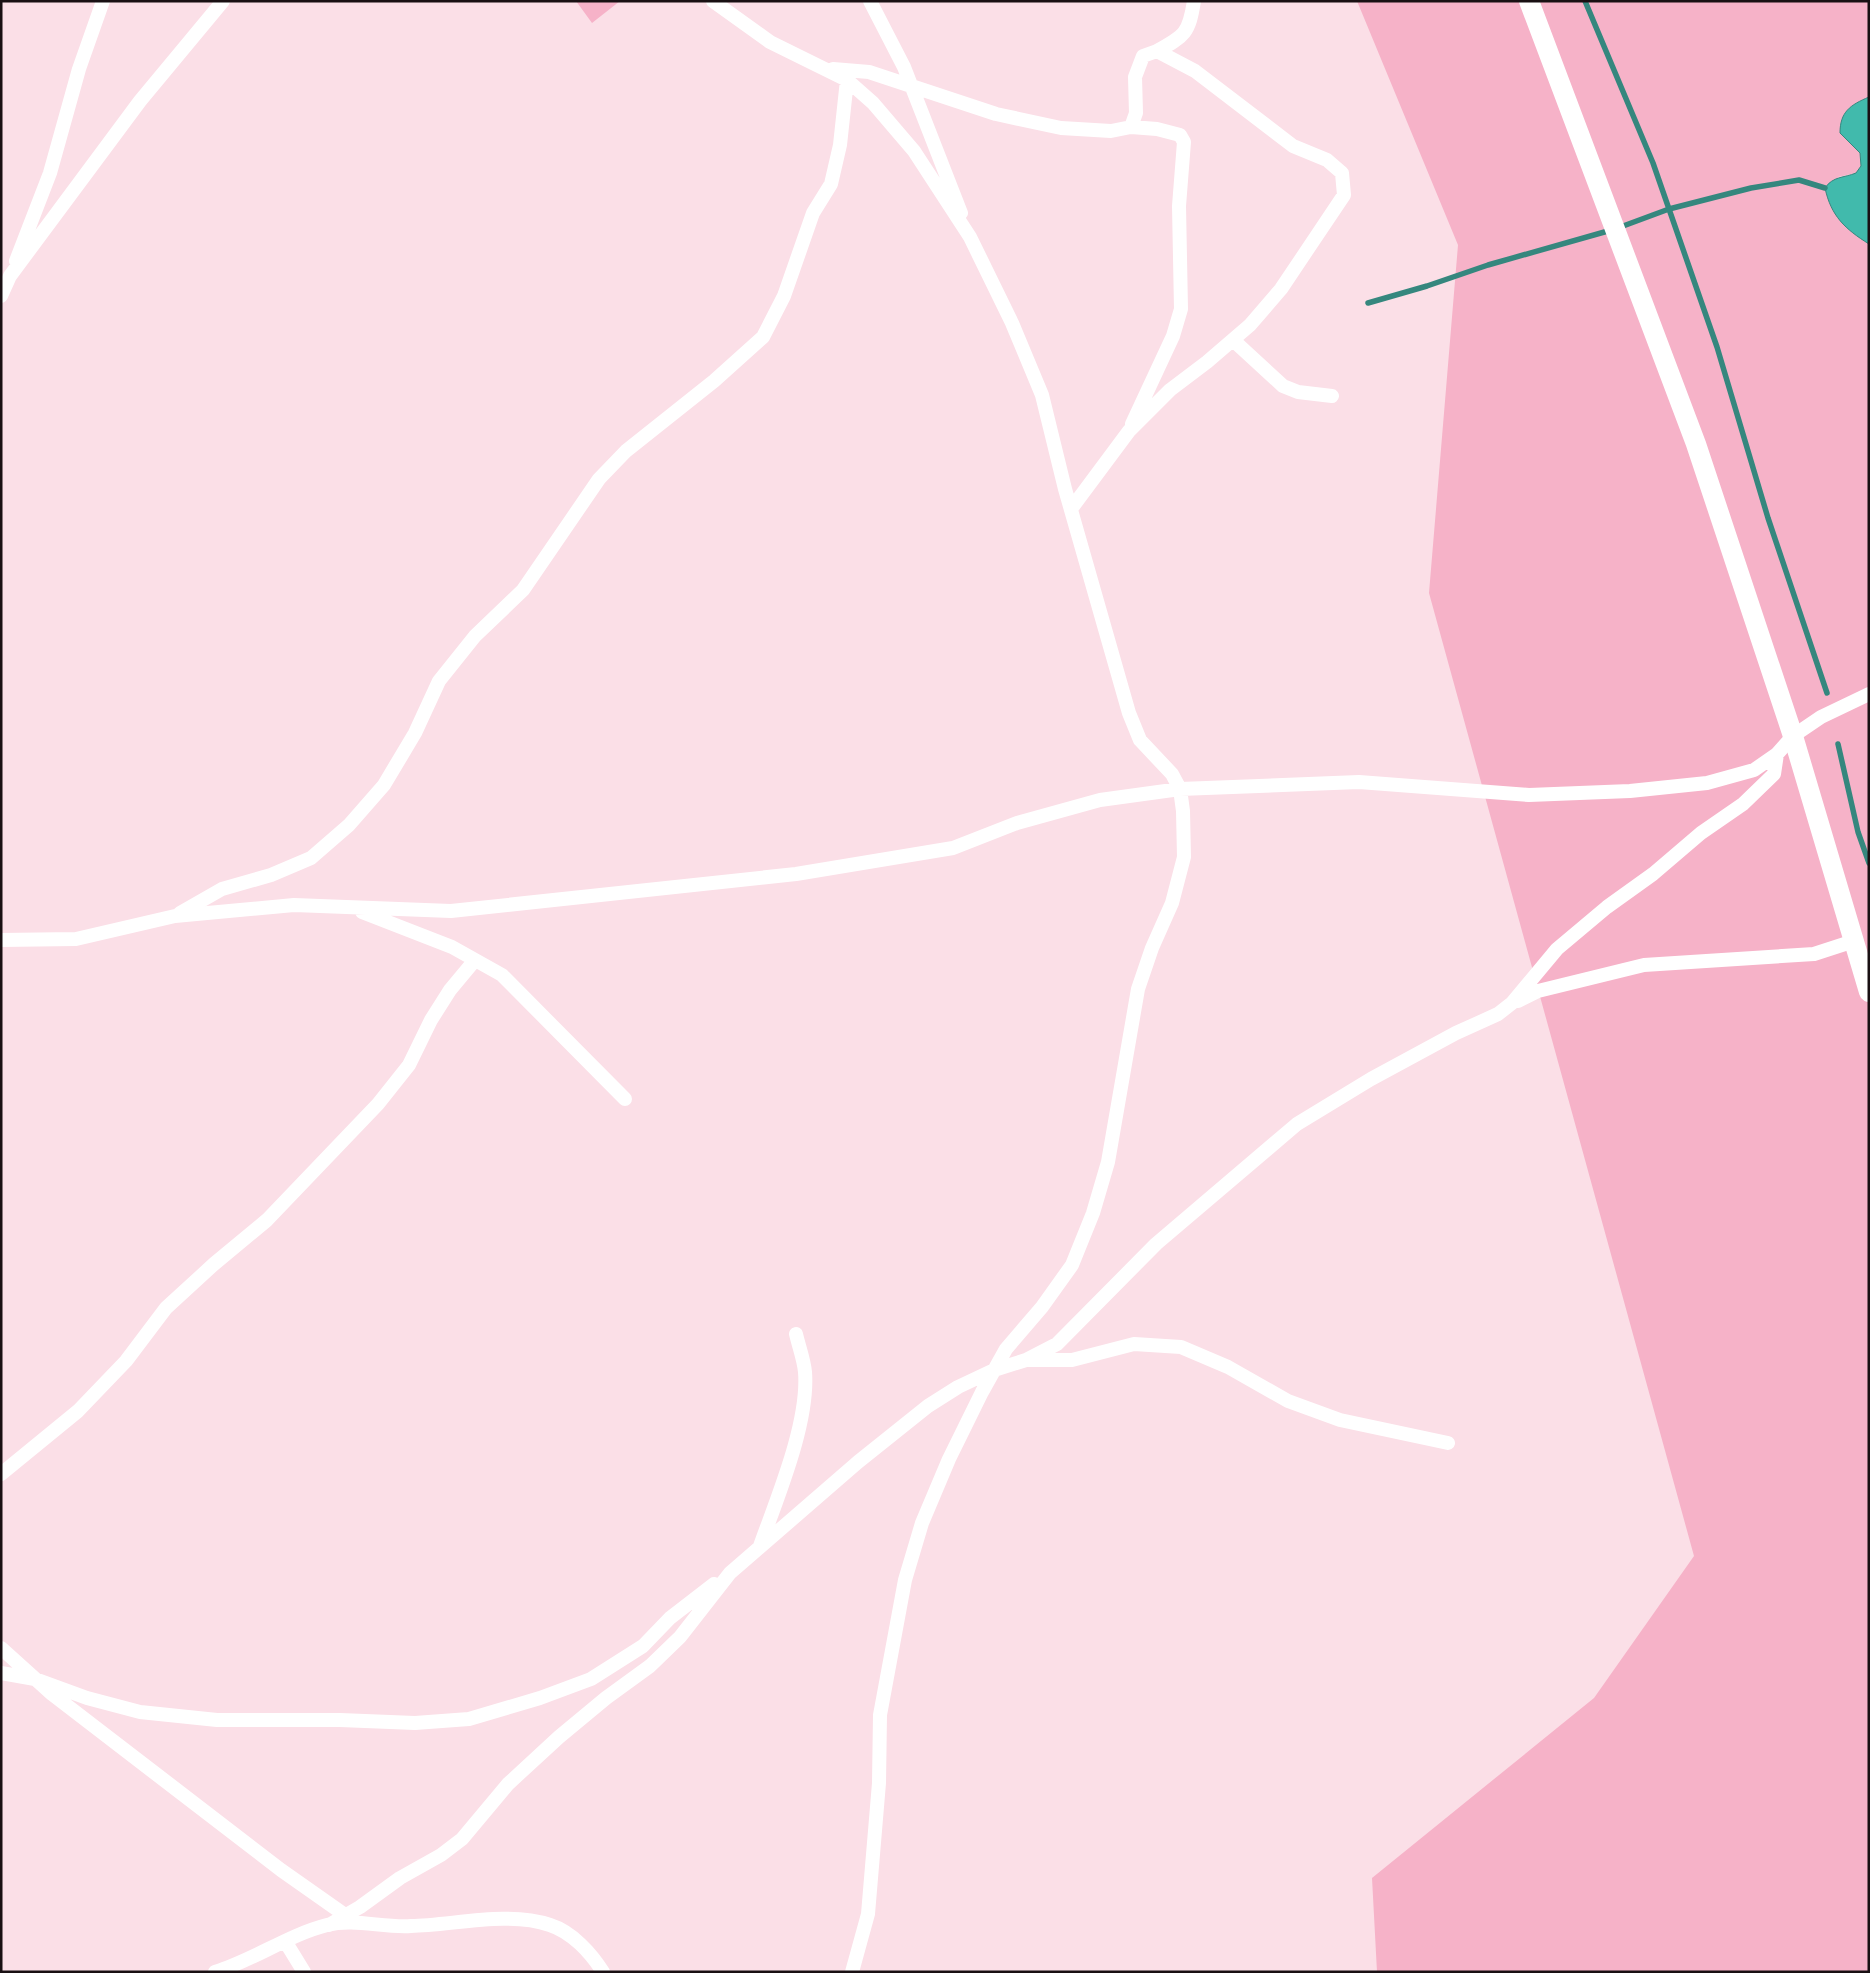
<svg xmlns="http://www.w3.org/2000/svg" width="1870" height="1973" font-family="'IBM Plex Sans',sans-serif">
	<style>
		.green { fill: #f6b2c8 }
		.water { fill: #41baac; stroke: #35877e }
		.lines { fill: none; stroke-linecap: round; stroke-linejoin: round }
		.stream { stroke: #35877e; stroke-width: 5.5 }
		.street { stroke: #fff; stroke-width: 14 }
		.secondary { stroke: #fff; stroke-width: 20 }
	</style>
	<rect width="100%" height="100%" fill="#fbdfe7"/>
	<!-- green -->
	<path class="green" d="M576 1H620L592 23Z
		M1357 1H1869V97C1850 105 1840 112 1840 133L1860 153 1861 166 1856 173 1838 177 1860 238 1869 244V1972H1377L1372 1878 1594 1698 1694 1556 1429 593 1458 245Z"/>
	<!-- water -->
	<path class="water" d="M1869 97V244C1845 229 1831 216 1825 188 1833 176 1844 178 1856 173L1861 166 1860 153 1840 133C1840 112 1850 105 1869 97Z"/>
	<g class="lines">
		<!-- stream -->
		<path class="stream" d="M1585 1 1653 163 1717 347 1768 518 1827 693
			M1368 303 1427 286 1488 265 1615 229 1669 209 1751 188 1799 180 1825 188
			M1838 744 1858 832 1869 863"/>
		<!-- street -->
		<path class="street" d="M713 1 770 42 847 80 873 103 914 151 970 237 1012 323 1042 395 1065 489 1129 713 1140 740 1172 774 1180 789 1183 811 1184 857 1172 903 1152 948 1138 989 1108 1162 1093 1213 1072 1265 1042 1307 1006 1349 982 1392 949 1459 922 1523 905 1580 880 1715 879 1783 868 1914 852 1972
			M870 1 904 67 961 213
			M1157 51C1185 36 1189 33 1194 1
			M833 69 869 72 996 114 1061 128 1111 131 1131 127 1136 113 1135 77 1143 56 1157 51 1195 71 1293 146 1327 160 1342 173 1344 195 1281 289 1250 325 1207 362 1170 390 1129 431 1071 509
			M1131 127 1157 129 1180 135 1184 142 1179 206 1181 309 1173 336 1132 424
			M16 261 50 173 79 69 103 1
			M1 296 10 276 140 101 223 1
			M1233 340 1283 386 1298 392 1332 396
			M362 912 452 947 502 975 625 1099
			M180 913 222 889 271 875 311 858 349 825 384 785 415 733 439 681 475 636 523 590 599 479 626 451 714 381 763 337 784 296 813 213 831 184 840 145 847 80
			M1 940 76 939 175 916 294 905 451 911 796 874 953 848 1017 823 1100 800 1180 789 1359 782 1529 795 1630 791 1707 783 1754 770 1777 754 1793 736 1821 717 1869 694
			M1518 1001 1538 991 1644 965 1814 954 1854 941
			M1029 1360H1072L1134 1344 1181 1347 1228 1367 1288 1401 1340 1420 1448 1443
			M1 1474 78 1411 126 1361 166 1308 214 1264 267 1220 378 1104 409 1065 431 1020 450 990 475 960
			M760 1546C777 1498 809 1423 805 1372 804 1360 799 1347 796 1334
			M1 1648 52 1694 281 1870 345 1915
			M1 1673 35 1679 87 1698 140 1712 217 1720H340L415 1723 469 1719 540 1698 591 1679 643 1646 670 1618 714 1584
			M329 1925 360 1907 400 1878 441 1855 462 1839 508 1784 559 1737 606 1698 650 1666 680 1637 730 1573 858 1462 928 1406 958 1387 994 1370 1026 1360 1057 1344 1156 1244 1297 1124 1371 1079 1456 1033 1498 1014 1512 1003 1557 949 1607 907 1653 874 1701 833 1743 804 1774 774 1777 754
			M285 1941 304 1972
			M215 1972C254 1960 288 1935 327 1925 354 1918 383 1928 411 1926 454 1925 508 1911 550 1925 572 1932 591 1953 603 1972"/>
		<!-- secondary -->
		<path class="secondary" d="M1529 1 1696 444 1793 736 1869 992"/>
	</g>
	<!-- border -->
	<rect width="1870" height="1973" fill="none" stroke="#191013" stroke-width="5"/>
</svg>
